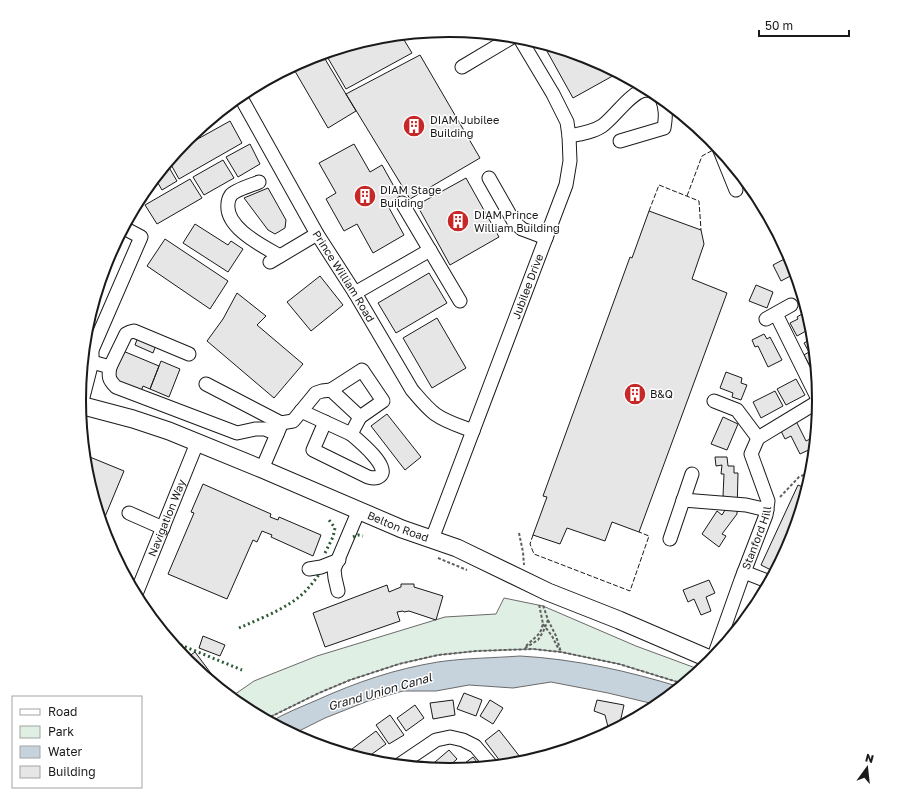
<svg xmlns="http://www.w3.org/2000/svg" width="899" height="800" font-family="'Golos Text',sans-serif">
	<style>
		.green { fill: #e0efe3; stroke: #6a6a6a }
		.water { fill: #c6d2dc; stroke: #6a6a6a }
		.building { fill: #e6e6e6; stroke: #1a1a1a }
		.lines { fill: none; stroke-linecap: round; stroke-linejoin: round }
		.minor-casing { stroke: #1a1a1a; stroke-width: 15 }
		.major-casing { stroke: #1a1a1a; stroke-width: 19 }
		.path { stroke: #5f5f5f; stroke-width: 2; stroke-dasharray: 3 2; stroke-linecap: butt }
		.minor { stroke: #fff; stroke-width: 13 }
		.major { stroke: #fff; stroke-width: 17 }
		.hedge { stroke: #2b5a34; stroke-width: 3; stroke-dasharray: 2 3; stroke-linecap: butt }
		.fence { stroke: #1a1a1a; stroke-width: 1; stroke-dasharray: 5 2; stroke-linecap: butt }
		.labels { text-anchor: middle; stroke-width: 3; stroke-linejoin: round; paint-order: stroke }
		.poi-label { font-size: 11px; fill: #1a1a1a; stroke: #fff; text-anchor: start }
		.street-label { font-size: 11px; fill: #1a1a1a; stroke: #fff }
		.water-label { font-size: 12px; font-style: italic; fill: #1a1a1a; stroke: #fff }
		.rim { fill: none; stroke: #1a1a1a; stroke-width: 2 }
	</style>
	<rect width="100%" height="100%" fill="#fff"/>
	<!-- green -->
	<path class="green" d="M504 598 543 606 636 646 701 670 684 684 619 664 561 652 532 649 477 651 438 655 399 664 350 680 319 693 266 719 244 708 231 697 254 681 317 656 445 617 496 614Z"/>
	<!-- water -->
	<path class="water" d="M520 656C575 659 628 671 680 687L658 705 608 693 551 682 513 688 469 685 436 691H403L368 701 325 718 293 734 270 722C285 713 301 707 317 700 357 682 395 669 438 662 465 658 493 658 520 656Z"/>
	<!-- building -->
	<path class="building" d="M401 35 412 53 346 89 325 53 378 37Z
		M543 44 591 58 618 73 573 98Z
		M322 54 356 111 328 128 292 66 308 58Z
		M420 55 480 158 410 199 346 94Z
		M230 121 242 143 179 179 169 161 178 150Z
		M250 144 260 164 238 177 226 157Z
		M354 144 370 172 382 165 401 199 388 206 404 235 373 253 357 224 344 231 326 199 336 193 319 163Z
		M223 160 234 178 204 195 193 177Z
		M167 164 177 181 162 190 155 178Z
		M466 178 499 237 450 265 417 205Z
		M190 179 202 198 157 224 145 205Z
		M268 188 286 220 285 228 275 234 268 230 244 198Z
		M649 211 701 230 704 244 692 279 727 293 639 532 612 522 605 541 567 528 560 544 533 535 547 497 543 496 630 257 632 258Z
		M195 224 228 245 231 241 243 249 228 272 183 243Z
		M165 239 228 281 210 309 147 266Z
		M790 256 796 273 781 281 773 265Z
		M429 273 447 303 396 333 378 303Z
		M320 276 343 305 311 331 287 302Z
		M756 285 773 292 767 308 749 301Z
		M237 293 266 316 257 325 303 364 274 398 207 341 223 319Z
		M807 311 811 325 805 328 806 331 797 336 790 323 798 319 797 317Z
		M437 318 466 368 432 388 403 338Z
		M764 334 767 339 770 337 782 360 768 367 758 346 755 347 752 340Z
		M138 337 156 345 153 353 135 345Z
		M813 338 817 374 815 375 804 355 809 352 804 343Z
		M123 351 159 366 150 389 143 386 141 391 111 378Z
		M161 361 180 369 169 397 150 389Z
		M726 372 742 378 741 383 747 385 741 400 732 397 733 393 720 388Z
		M796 379 805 395 786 405 777 389Z
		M775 391 783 406 761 418 753 402Z
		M387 414 421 457 405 470 371 426Z
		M723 417 738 424 727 450 711 444Z
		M796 421 806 441 812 438 815 445V447L800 454 791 436 785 439 780 429Z
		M85 455 124 471 102 524 87 472Z
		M715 457H727L728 466H734V473H738L737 514 722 534 726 536 719 547 702 534 717 511 722 515 725 510 727 497 723 496 724 474H721L722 465 716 466Z
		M203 484 271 514 270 517 278 520 279 517 321 535 313 556 271 537 272 535 262 531 257 542 253 540 227 599 168 574 194 513 191 512Z
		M798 485 807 489 795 530 775 572 761 565Z
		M709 580 715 593 706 597 711 611 701 615 694 599 688 602 683 590Z
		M401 584H414V587L443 596 436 620 409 611 404 612 403 611 397 612 400 621 325 647 313 613 387 585 389 592 401 587Z
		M203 636 225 645 220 656 199 648Z
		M195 652 225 692 185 659Z
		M464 693 482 700 476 716 457 709Z
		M453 700 455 715 433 719 430 703Z
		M490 700 503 708 493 724 480 716Z
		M597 700 624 705 619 727 610 732 609 731 605 715 594 711Z
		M415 705 424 718 406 731 397 718Z
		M390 715 404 735 389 744 376 725Z
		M499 730 524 762 503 765 485 741Z
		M376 731 386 744 365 759 349 754 348 752Z
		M449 750 457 759 445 770 428 768Z
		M473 757 481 767 463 769 461 766Z"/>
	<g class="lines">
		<!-- minor casing -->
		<g class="minor-casing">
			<g id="minor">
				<path d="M462 67 514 36"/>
				<path id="s1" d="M240 96 317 234 355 293 412 390C419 398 426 407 435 414 446 422 460 426 473 431"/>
				<path d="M569 136C580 134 593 132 602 126 615 117 631 91 646 90 649 90 653 92 655 92"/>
				<path d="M620 141 664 128C666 116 666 109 662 98"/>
				<path d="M719 148 736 190"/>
				<path d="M489 178 514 222 522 229 546 238"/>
				<path d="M259 182C252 185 235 190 231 195 229 198 228 201 228 204 225 228 263 246 280 256"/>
				<path d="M402 203 460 301"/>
				<path d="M270 262 317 234"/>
				<path d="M355 293 430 250"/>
				<path d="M776 314 819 401"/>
				<path d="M766 319 791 305"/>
				<path d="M92 350 141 237 124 228"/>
				<path d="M92 362 110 367C108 377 109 380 116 387L237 433 255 429H265L277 434"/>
				<path d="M110 367 126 334 130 332 134 331 189 354"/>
				<path d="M206 384 281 423 293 421 316 393 322 391 331 390 360 417 351 434C358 440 391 467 380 476 376 479 372 478 368 477L313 450 325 422"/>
				<path d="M331 390 362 370 383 401 360 417"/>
				<path d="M714 401 737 410 758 438"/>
				<path d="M81 405 92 362V353"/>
				<path d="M301 411 351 434"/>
				<path d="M262 469 280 427"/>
				<path d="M683 500 746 505 767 510"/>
				<path d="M129 513 163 528"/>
				<path id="s2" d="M432 539 566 185 570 161 569 136 567 122 553 94 519 37"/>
				<path d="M670 539 692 474"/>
				<path d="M309 569 321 567 339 560"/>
				<path d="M744 572 770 582"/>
				<path d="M338 591 335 578 334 569 359 510"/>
				<path id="s3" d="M136 594 197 443"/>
				<path id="s4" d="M713 659 741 580 766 515 768 501 751 454 758 438 819 401"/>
				<path d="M399 765 436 740 450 737 463 740 475 746 492 766"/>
			</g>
		</g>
		<!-- major casing -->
		<g class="major-casing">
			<g id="major">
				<path id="s5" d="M80 405 133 419 169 431 262 469 402 529 457 548 548 592 619 620 712 660"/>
			</g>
		</g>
		<!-- path -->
		<path class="path" d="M808 473 811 478
			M780 497 799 477 808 473 813 468
			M519 533 523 552 524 565
			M438 558 467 570
			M548 620 556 636 561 652
			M543 624 552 636 559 650
			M526 646 540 633 543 624 539 604
			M525 648 538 640 543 632 548 620 543 605
			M266 719 319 693 350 680 399 664 438 655 477 651 533 649 561 652 619 664 684 684"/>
		<!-- minor -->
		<use href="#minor" class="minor"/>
		<!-- major -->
		<use href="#major" class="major"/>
		<!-- hedge -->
		<path class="hedge" d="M353 537 358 535 363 536
			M325 553 333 537 335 528 329 520
			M139 601 142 594
			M239 628C257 620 278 612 295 600 305 593 313 583 320 573
			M171 641 242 670"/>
		<!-- fence -->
		<path class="fence" d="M687 196 702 156 715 149
			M649 211 659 185 699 201 701 230
			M533 535 530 544 534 554 630 591 649 536 639 532"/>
	</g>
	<!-- icons -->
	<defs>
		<g id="building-disc" transform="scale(1.15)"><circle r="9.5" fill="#c62828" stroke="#fff"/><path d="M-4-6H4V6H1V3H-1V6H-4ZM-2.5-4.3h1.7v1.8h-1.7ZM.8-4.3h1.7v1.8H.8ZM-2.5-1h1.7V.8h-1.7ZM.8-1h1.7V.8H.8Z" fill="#fff"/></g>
	</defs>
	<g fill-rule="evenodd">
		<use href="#building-disc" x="414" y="126"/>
		<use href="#building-disc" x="365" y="196"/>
		<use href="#building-disc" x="458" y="221"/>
		<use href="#building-disc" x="635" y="394"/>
	</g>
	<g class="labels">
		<!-- poi labels -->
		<g class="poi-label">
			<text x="430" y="124">DIAM Jubilee<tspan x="430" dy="13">Building</tspan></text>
			<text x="380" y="194">DIAM Stage<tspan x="380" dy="13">Building</tspan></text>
			<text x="474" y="219">DIAM Prince<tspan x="474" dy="13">William Building</tspan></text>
			<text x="650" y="398">B&amp;Q</text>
		</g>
		<!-- street labels -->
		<g class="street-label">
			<text dy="4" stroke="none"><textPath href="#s1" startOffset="208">Prince William Road</textPath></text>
			<text dy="4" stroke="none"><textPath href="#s2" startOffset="270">Jubilee Drive</textPath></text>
			<text dy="4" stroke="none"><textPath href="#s3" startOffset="82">Navigation Way</textPath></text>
			<text dy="4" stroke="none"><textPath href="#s5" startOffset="341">Belton Road</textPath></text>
			<text dy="4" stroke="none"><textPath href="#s4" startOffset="129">Stanford Hill</textPath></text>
		</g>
		<!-- water labels -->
		<g class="water-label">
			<text transform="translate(380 692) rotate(-16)" y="4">Grand Union Canal</text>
		</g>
	</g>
	<!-- crop -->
	<path d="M0 0H899V800H0ZM86 400a363 363 0 1 1 726 0a363 363 0 1 1-726 0Z" fill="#fff" fill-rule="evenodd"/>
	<path class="rim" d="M86 400a363 363 0 1 1 726 0a363 363 0 1 1-726 0Z"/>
	<!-- legend -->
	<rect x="12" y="696" width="130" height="92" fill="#ffffff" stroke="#a3a3a3"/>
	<rect x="20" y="709" width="20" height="6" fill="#ffffff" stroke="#a3a3a3"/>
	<text x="48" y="716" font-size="12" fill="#1a1a1a">Road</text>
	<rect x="20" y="726" width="20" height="12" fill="#e0efe3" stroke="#a3a3a3"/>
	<text x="48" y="736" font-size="12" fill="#1a1a1a">Park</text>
	<rect x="20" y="746" width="20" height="12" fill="#c6d2dc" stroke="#a3a3a3"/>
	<text x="48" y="756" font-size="12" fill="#1a1a1a">Water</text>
	<rect x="20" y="766" width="20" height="12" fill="#e6e6e6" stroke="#a3a3a3"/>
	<text x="48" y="776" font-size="12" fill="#1a1a1a">Building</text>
	<!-- north arrow -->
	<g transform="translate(867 768) rotate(15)" stroke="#ffffff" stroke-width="3" paint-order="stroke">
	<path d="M0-3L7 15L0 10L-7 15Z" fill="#1a1a1a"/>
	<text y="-6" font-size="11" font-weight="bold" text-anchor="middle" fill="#1a1a1a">N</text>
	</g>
	<!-- scale -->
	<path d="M759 30v6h90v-6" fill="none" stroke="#1a1a1a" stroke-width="2"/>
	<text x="765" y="30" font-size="12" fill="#1a1a1a" stroke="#ffffff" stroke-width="3" paint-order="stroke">50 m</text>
</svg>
